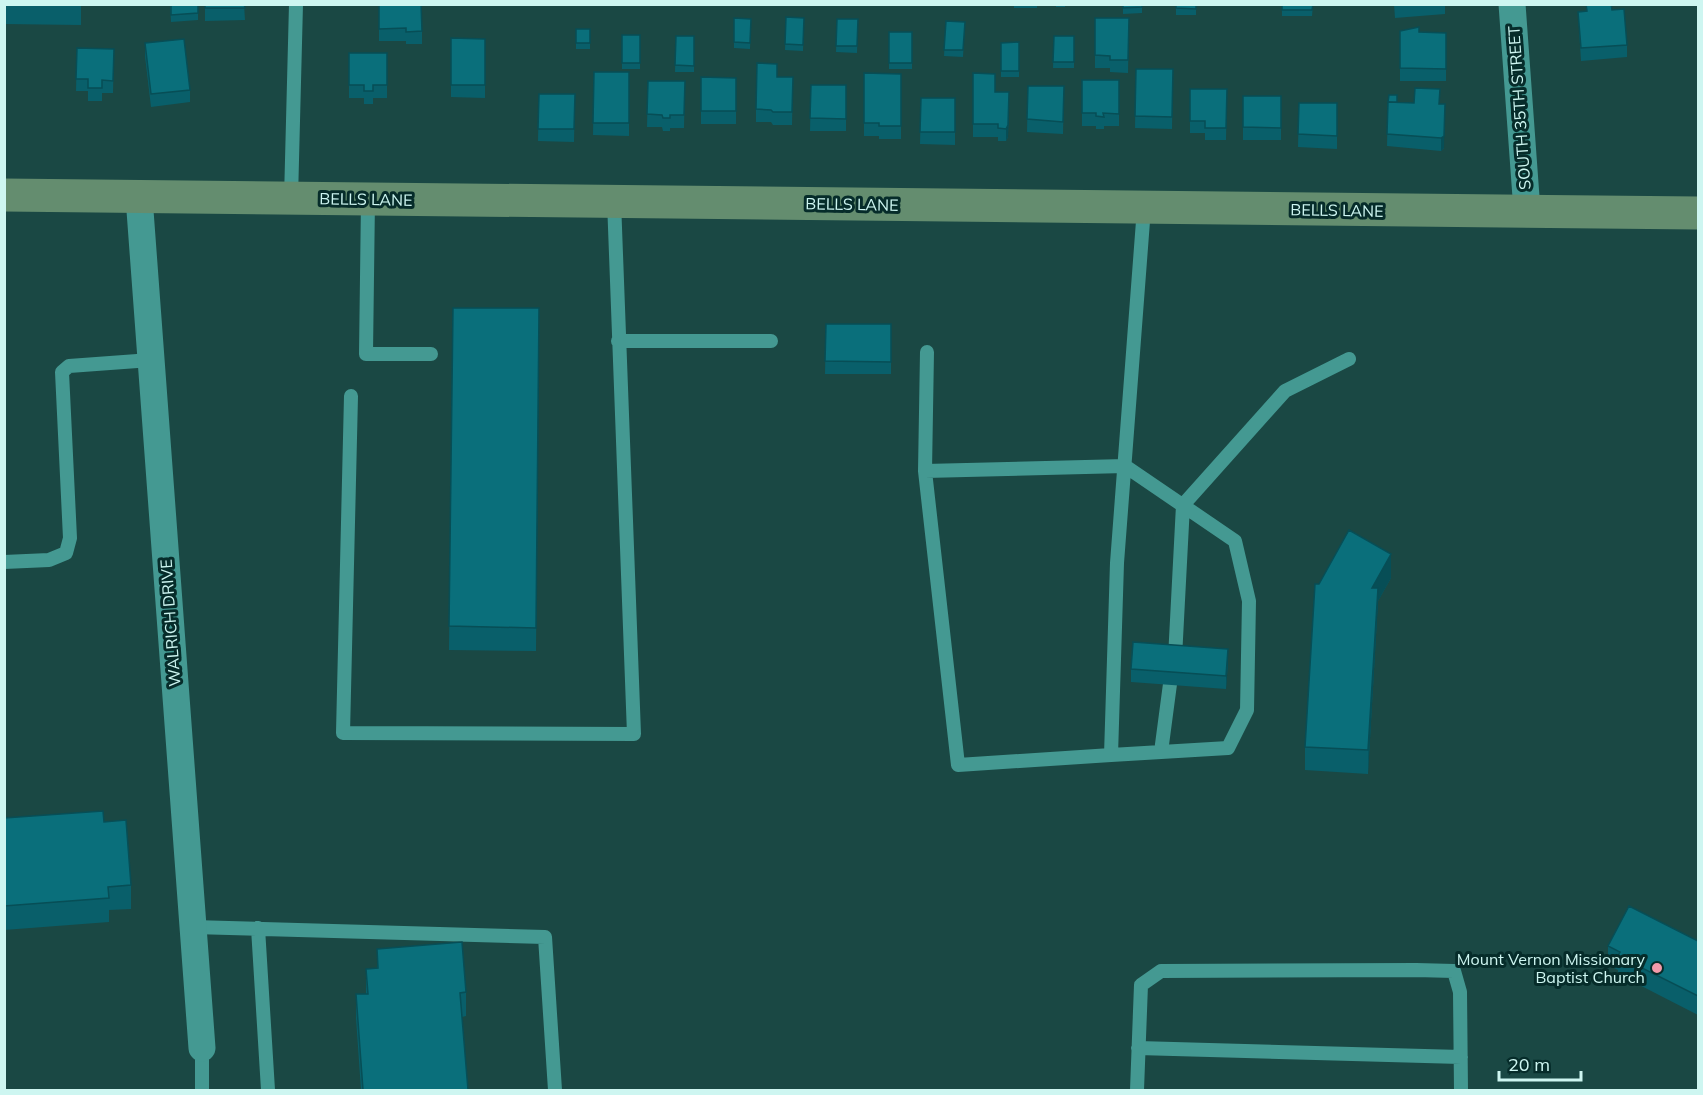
<svg xmlns="http://www.w3.org/2000/svg" width="1703" height="1095" font-family="Mulish,sans-serif">
	<style>
		.lines { fill: none; stroke-linecap: round; stroke-linejoin: round }
		.lane { stroke: #449992; stroke-width: 14 }
		.street { stroke: #449992; stroke-width: 27 }
		.secondary { stroke: #648d6f; stroke-width: 33 }
		.wall { fill: #095f6a }
		.shaded-wall { fill: #074e56 }
		.building { fill: #0a6f7b; stroke: #074e56; stroke-width: 1.5 }
		.poi-dot { fill: #f39aaa; stroke: #062c2a; stroke-width: 2 }
		.labels { text-anchor: middle; stroke-width: 6; stroke-linejoin: round; paint-order: stroke }
		.street-label { font-size: 16px; fill: #cef6f1; stroke: #062c2a }
		.poi-label { font-size: 16px; fill: #cef6f1; stroke: #062c2a; text-anchor: end }
	</style>
	<rect width="100%" height="100%" fill="#1a4844"/>
	<g class="lines">
		<!-- lane -->
		<path class="lane" d="M291 199 296 4
			M368 200 366 354H431
			M618 341H771
			M351 396 343 733 634 734 614 201
			M925 471 927 352
			M4 562 49 560 66 553 70 538 62 372 69 366 151 360
			M1175 658 1183 505 1285 391 1349 359
			M1161 752 1170 684
			M1111 755 1228 748 1247 710 1249 601 1235 541 1125 466 925 471 958 765 1111 755 1117 563 1144 208
			M193 927 545 937 555 1090
			M258 928 268 1090
			M202 1048V1090
			M1138 1048 1461 1057
			M1137 1090 1141 985 1161 971 1416 970 1454 971 1460 992 1461 1090"/>
		<!-- street -->
		<path class="street" d="M1512 4 1527 211
			M139 197 202 1048"/>
		<!-- secondary -->
		<path class="secondary" d="M4 195 1698 213"/>
	</g>
	<!-- wall -->
	<path class="wall" d="M4 4H81V25L4 24Z
		M170 4H198V20L171 22Z
		M205 4H244L245 20 205 21Z
		M379 4 422 31V44H406V41H379Z
		M1014 4H1037V8H1014Z
		M1056 4H1065V7H1056Z
		M1123 4H1142V13L1123 14Z
		M1176 4H1196V15H1176Z
		M1282 4H1313L1312 16H1282Z
		M1394 4H1445V14L1395 18Z
		M1586 4 1612 10 1627 45V57L1581 61 1578 12 1586 11Z
		M786 17 804 18 803 51 785 50Z
		M734 18 751 19 750 49 734 48Z
		M1095 18H1129L1128 73 1110 72V68H1095Z
		M837 19H858L857 53 836 52Z
		M946 21 965 22 963 57 944 56Z
		M576 29H590V49H576Z
		M1400 31 1419 32 1446 33V81H1400Z
		M889 32H912V69H889Z
		M622 35H640V69H622Z
		M676 36H694V72H675Z
		M1054 36H1074V68H1053Z
		M451 38 485 39V98L451 97Z
		M1019 42V77H1001V43Z
		M145 43 190 90V102L151 107 145 56Z
		M77 48 114 49 113 93H102V101H88V91H76Z
		M349 53H387V98H373V104H364V98H349Z
		M1136 69H1173L1172 129 1135 128Z
		M594 72H629V136L593 135Z
		M864 73 901 74V139H879V136H864Z
		M973 73 995 92H1009L1008 137 1006 141H998V137H973Z
		M701 77 736 78V124H701Z
		M777 77H793L792 125H773L771 122H756V109Z
		M1082 80H1119V126H1104V129H1096V126H1082Z
		M648 81H685L684 128H670V131H663L662 127H647Z
		M811 85H846V131H810Z
		M1028 86H1064L1063 134 1027 132Z
		M1190 89H1227L1226 140H1205V133H1190Z
		M539 94H575L574 142 538 141Z
		M1243 96H1281V140H1243Z
		M921 98H955V145L920 144Z
		M1388 102 1440 104 1444 148 1441 151 1387 146Z
		M1299 103H1337V149L1298 147Z
		M453 308H539L536 651 449 650Z
		M826 324H891V374H825Z
		M1391 578 1378 601 1368 774 1305 770V747L1319 584Z
		M1228 662 1226 689 1131 682V669Z
		M4 818 104 822 131 885V909L109 910V922L4 930Z
		M1698 941V1015L1618 974V970L1608 965V946Z
		M377 949 466 992V1016L462 1017 468 1090H361L356 1018V994H366V969L377 968Z"/>
	<!-- shaded-wall -->
	<path class="shaded-wall" d="M1009 92 1008 137 1006 141V129Z
		M1445 104 1444 148 1441 151V138Z
		M1391 554V578L1378 601 1368 774 1372 588Z
		M1228 649V662L1226 689V676Z"/>
	<!-- building -->
	<path class="building" d="M171 4H198V13L171 15Z
		M205 4H244L245 8H205Z
		M379 4H421L422 31 406 32V28L379 29Z
		M1123 4H1142V7L1123 8Z
		M1176 4H1196V9L1176 8Z
		M1282 4H1313L1312 10H1282Z
		M1586 4H1611L1612 10 1624 9 1627 45 1581 48 1578 12 1587 11Z
		M786 17 804 18 803 45 785 44Z
		M734 18 751 19 750 43 734 42Z
		M1095 18H1129L1128 60H1110V56L1095 55Z
		M837 19H858L857 46H836Z
		M946 21 965 22 963 50H944Z
		M1419 27V32L1446 33V69L1400 68V31Z
		M576 29H590V43H576Z
		M889 32H912V63H889Z
		M622 35H640V63H622Z
		M676 36H694V66L675 65Z
		M1054 36H1074V62H1053Z
		M451 38 485 39V85H451Z
		M184 39 190 90 151 94 145 43Z
		M1019 42V71H1001V43Z
		M77 48 114 49 113 81 102 80V88H88V79H76Z
		M349 53H387V85H373V91H364V85H349Z
		M757 63 777 64V77H793L792 112H773L771 110 756 109Z
		M1136 69H1173L1172 117 1135 116Z
		M594 72H629V123H593Z
		M864 73 901 74V126H879V123H864Z
		M973 73 995 74V92H1009L1008 125 1006 129 998 128V124H973Z
		M701 77 736 78V111H701Z
		M1082 80H1119V114L1103 113 1104 117 1096 116V113H1082Z
		M648 81H685L684 115H670V118H663L662 115 647 114Z
		M811 85H846V119L810 118Z
		M1028 86H1064L1063 122 1027 119Z
		M1415 88 1440 89 1439 104H1445L1444 136 1441 138 1387 134 1388 102 1414 103Z
		M1190 89H1227L1226 128H1205V121H1190Z
		M539 94H575L574 129H538Z
		M1389 95H1397V102H1388Z
		M1243 96H1281V128L1243 127Z
		M921 98H955V132H920Z
		M1299 103H1337V136L1298 134Z
		M453 308H539L536 628 449 626Z
		M826 324H891V362L825 361Z
		M1349 530 1391 554 1372 588H1378L1368 750 1305 747 1315 584H1319Z
		M1133 642 1228 649 1226 676 1131 669Z
		M103 811 104 822 126 820 131 885 108 887 109 898 4 906V818Z
		M1629 906 1698 941V996L1618 956 1620 952 1608 946Z
		M462 942 466 992 460 993 468 1090H363L356 994H368L366 969 378 968 377 949Z"/>
	<!-- markers -->
	<circle class="poi-dot" cx="1657" cy="968" r="6"/>
	<g class="labels">
		<!-- street labels -->
		<g class="street-label">
			<text transform="translate(1519 108) rotate(-94)" y="6">SOUTH 35TH STREET</text>
			<text transform="translate(366 199) rotate(1)" y="6">BELLS LANE</text>
			<text transform="translate(852 204) rotate(1)" y="6">BELLS LANE</text>
			<text transform="translate(1337 210) rotate(1)" y="6">BELLS LANE</text>
			<text transform="translate(170 623) rotate(-94)" y="6">WALRICH DRIVE</text>
		</g>
		<!-- poi labels -->
		<g class="poi-label">
			<text x="1645" y="965">Mount Vernon Missionary<tspan x="1645" dy="18">Baptist Church</tspan></text>
		</g>
	</g>
	<!-- border -->
	<rect width="1703" height="1095" fill="none" stroke="#cef6f1" stroke-width="12"/>
	<!-- scale -->
	<path d="M1499 1071v9h82v-9" fill="none" stroke="#cef6f1" stroke-width="3"/>
	<text x="1508" y="1071" font-size="18" fill="#cef6f1" stroke="#062c2a" stroke-width="4.5" paint-order="stroke">20 m</text>
</svg>
